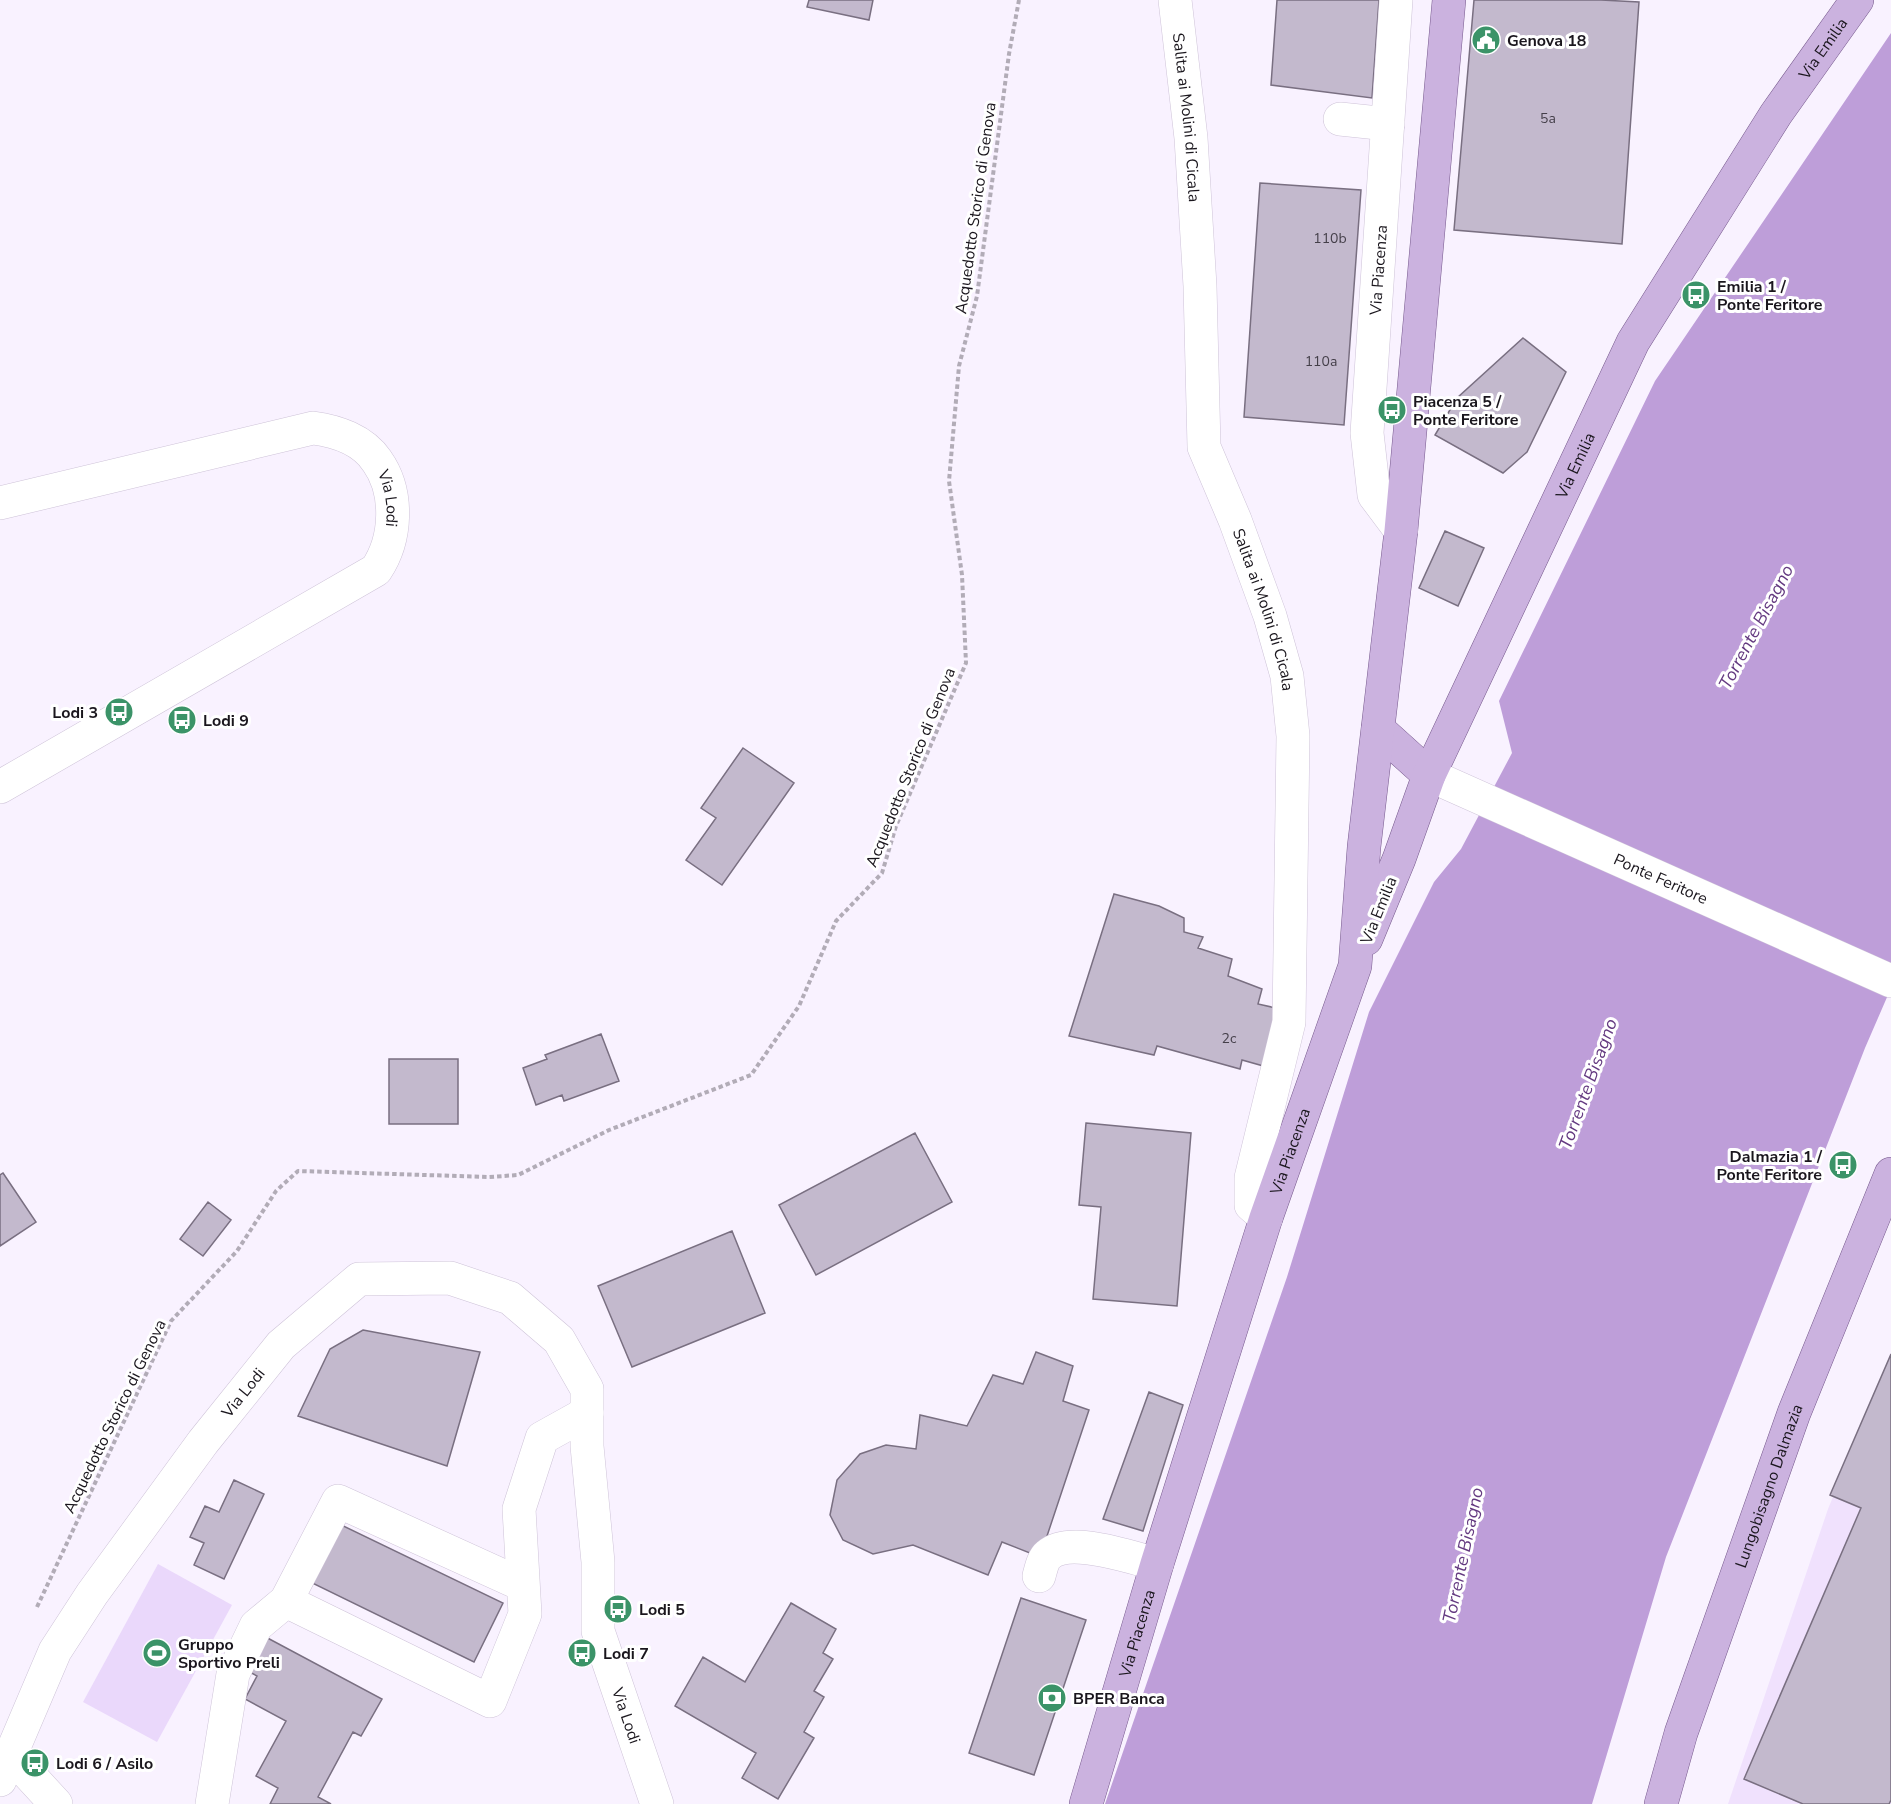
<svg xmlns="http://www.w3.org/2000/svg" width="1891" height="1804" font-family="'Nunito Sans',sans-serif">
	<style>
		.built { fill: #f0e1fd }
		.green { fill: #ead8fb }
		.water { fill: #be9ed9 }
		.building { fill: #c3b9cd; stroke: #796f81; stroke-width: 1.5 }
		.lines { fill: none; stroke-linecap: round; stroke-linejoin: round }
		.minor-casing { stroke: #cec3d8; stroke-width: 34 }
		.major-casing { stroke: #775a8d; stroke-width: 34 }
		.path { stroke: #b2acb7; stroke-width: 4; stroke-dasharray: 4.5 3; stroke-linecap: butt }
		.minor { stroke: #fff; stroke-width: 33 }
		.major { stroke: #cbb2df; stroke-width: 33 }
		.labels { text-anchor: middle; stroke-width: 6; stroke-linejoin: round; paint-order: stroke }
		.number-label { font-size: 14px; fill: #443f49 }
		.poi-label { font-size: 16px; font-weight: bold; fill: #1a161d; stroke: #fff; text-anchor: start }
		.street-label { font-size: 16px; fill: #1a161d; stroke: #fff }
		.water-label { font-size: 18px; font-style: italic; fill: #643a81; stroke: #fff }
	</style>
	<rect width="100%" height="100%" fill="#f9f2ff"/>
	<!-- built -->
	<path class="built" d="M1891 1356V1804H1728L1828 1509Z"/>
	<!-- green -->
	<path class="green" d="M158 1564 232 1605 157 1742 83 1702Z"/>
	<!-- water -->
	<path class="water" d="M1891 33V988L1865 1048 1666 1557 1592 1804H1105L1287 1277 1369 1012 1434 882 1461 849 1512 753 1499 701 1655 381Z"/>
	<!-- building -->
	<path class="building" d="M809 0H873L869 20 807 7Z
		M1277 0H1379L1372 98 1271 85Z
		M1474 0H1601L1639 2 1622 244 1454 230Z
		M1260 183 1361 190 1344 425 1244 417Z
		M1523 338 1566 372 1527 452 1503 473 1435 435 1457 398Z
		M1445 531 1484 548 1458 606 1419 588Z
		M743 748 794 783 722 885 686 860 716 818 701 808Z
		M1114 894 1159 906 1184 918V932L1203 937 1198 948 1232 959 1228 976 1262 989 1258 1004 1285 1010 1267 1067 1242 1060 1240 1069 1157 1046 1154 1055 1069 1036Z
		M601 1034 619 1081 564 1101 562 1095 536 1105 523 1068 547 1059 545 1055Z
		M389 1059H458V1124H389Z
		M1086 1123 1191 1133 1177 1306 1093 1299 1101 1207 1079 1205Z
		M915 1133 952 1202 816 1275 779 1205Z
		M3 1173 36 1222 0 1246V1175Z
		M208 1202 231 1220 203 1256 180 1239Z
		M732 1231 765 1313 632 1367 598 1286Z
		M363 1330 480 1352 447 1466 298 1416 330 1349Z
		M1036 1352 1073 1366 1063 1401 1089 1410 1040 1557 1002 1542 988 1575 913 1545 873 1554 843 1540 830 1515 837 1480 860 1454 886 1445 916 1449 920 1415 967 1426 993 1375 1023 1384Z
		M1891 1354V1800L1889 1804H1803L1744 1779 1861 1508 1830 1495Z
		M1149 1392 1183 1405 1143 1531 1103 1519Z
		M234 1480 264 1494 224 1579 194 1565 204 1543 190 1537 205 1506 219 1512Z
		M333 1521 503 1603 474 1662 304 1579Z
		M1021 1598 1086 1620 1034 1775 969 1753Z
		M791 1603 836 1629 823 1653 833 1659 814 1691 824 1697 804 1732 814 1738 778 1799 742 1778 756 1753 675 1706 703 1657 745 1682Z
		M260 1634 382 1699 361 1736 353 1732 318 1797 331 1804H270L278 1788 256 1776 286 1721 245 1699 257 1676 242 1668Z"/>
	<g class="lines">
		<!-- minor casing -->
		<g class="minor-casing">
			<g id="minor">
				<path id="s1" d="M1175 0 1191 138 1200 286 1204 447 1235 520 1270 616 1287 676 1293 736 1289 1022 1251 1178V1205L1266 1218"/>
				<path d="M1396 0 1367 433 1374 495 1401 531"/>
				<path d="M1340 119 1388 124"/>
				<path id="s2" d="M0 503 313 428C336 431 363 440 377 461 399 492 397 539 376 570L0 787"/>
				<path id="s3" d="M1429 775 1891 981"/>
				<path d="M1039 1576C1041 1569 1043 1559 1048 1555 1070 1535 1132 1558 1157 1564"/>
				<path d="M523 1585 338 1501 286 1601 490 1701 525 1614 519 1509 542 1438 587 1413"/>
				<path d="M11 1755 56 1804"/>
				<path id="s4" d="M0 1780 55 1651 92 1594 203 1442 281 1345 359 1279 450 1278 510 1298 559 1340 587 1389V1446L598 1562V1631L657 1804"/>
				<path d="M212 1804 233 1674 256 1626 286 1601"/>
			</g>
		</g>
		<!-- major casing -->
		<g class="major-casing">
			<g id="major">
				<path d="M1378 729 1429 775"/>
				<path id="s5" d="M1366 939 1399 859 1429 775 1633 342 1776 114 1857 0"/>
				<path id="s6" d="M1086 1804 1157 1564 1266 1218 1355 966 1364 847 1401 531 1449 0"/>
				<path id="s7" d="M1661 1804 1681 1733 1794 1413 1891 1174"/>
			</g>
		</g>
		<!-- path -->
		<path class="path" d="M37 1607 171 1321 237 1251 276 1191 298 1171 489 1177 518 1175 609 1130 751 1075 799 1006 836 921 882 873 896 826 966 663 962 575 949 481 959 366 977 296 1009 54 1019 0"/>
		<!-- minor -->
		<use href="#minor" class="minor"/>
		<!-- major -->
		<use href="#major" class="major"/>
	</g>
	<!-- icons -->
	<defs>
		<g id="civic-disc" transform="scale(1.5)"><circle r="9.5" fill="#3b9368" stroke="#fff"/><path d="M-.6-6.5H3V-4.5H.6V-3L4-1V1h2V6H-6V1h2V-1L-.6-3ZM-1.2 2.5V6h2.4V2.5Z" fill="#fff"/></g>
		<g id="bus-disc" transform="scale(1.5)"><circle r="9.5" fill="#3b9368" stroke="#fff"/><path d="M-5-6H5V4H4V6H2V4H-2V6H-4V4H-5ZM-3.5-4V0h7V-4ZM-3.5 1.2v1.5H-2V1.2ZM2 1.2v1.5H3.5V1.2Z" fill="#fff"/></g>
		<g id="stadium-disc" transform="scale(1.5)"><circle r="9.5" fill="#3b9368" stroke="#fff"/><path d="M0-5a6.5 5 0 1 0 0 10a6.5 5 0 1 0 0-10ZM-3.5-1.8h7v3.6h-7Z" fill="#fff"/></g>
		<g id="bank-disc" transform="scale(1.5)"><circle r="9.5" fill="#3b9368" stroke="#fff"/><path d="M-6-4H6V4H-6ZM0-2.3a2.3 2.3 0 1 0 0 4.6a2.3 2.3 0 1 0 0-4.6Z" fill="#fff"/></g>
	</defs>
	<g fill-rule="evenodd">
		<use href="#civic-disc" x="1486" y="40"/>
		<use href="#bus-disc" x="1696" y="295"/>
		<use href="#bus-disc" x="1392" y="410"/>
		<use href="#bus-disc" x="119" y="712"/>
		<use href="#bus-disc" x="182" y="720"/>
		<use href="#bus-disc" x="1843" y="1165"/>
		<use href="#bus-disc" x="618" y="1609"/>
		<use href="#stadium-disc" x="157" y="1653"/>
		<use href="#bus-disc" x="582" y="1653"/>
		<use href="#bank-disc" x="1052" y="1698"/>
		<use href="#bus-disc" x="35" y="1763"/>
	</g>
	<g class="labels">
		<!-- number labels -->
		<g class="number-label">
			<text x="1548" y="123">5a</text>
			<text x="1330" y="243">110b</text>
			<text x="1321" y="366">110a</text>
			<text x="1229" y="1043">2c</text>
		</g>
		<!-- poi labels -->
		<g class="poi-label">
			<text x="1507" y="46">Genova 18</text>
			<text x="1717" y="292">Emilia 1 /<tspan x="1717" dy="18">Ponte Feritore</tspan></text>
			<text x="1413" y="407">Piacenza 5 /<tspan x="1413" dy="18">Ponte Feritore</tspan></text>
			<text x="98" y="718" text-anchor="end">Lodi 3</text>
			<text x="203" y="726">Lodi 9</text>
			<text x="1822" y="1162" text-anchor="end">Dalmazia 1 /<tspan x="1822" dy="18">Ponte Feritore</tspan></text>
			<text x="639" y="1615">Lodi 5</text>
			<text x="178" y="1650">Gruppo<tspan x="178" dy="18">Sportivo Preli</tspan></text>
			<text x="603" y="1659">Lodi 7</text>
			<text x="1073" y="1704">BPER Banca</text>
			<text x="56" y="1769">Lodi 6 / Asilo</text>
		</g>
		<!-- street labels -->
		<g class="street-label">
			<text dy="6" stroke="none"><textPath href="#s5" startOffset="1004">Via Emilia</textPath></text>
			<text dy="6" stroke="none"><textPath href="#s1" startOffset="118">Salita ai Molini di Cicala</textPath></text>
			<text transform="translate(975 208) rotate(-82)" y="6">Acquedotto Storico di Genova</text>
			<text transform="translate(1378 270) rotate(-86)" y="6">Via Piacenza</text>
			<text dy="6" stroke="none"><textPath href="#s5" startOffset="518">Via Emilia</textPath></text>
			<text dy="6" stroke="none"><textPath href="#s2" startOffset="436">Via Lodi</textPath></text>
			<text dy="6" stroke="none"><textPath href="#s1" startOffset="622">Salita ai Molini di Cicala</textPath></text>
			<text transform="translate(910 767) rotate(-68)" y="6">Acquedotto Storico di Genova</text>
			<text dy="6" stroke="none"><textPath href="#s3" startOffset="254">Ponte Feritore</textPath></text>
			<text transform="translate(1378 910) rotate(-68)" y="6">Via Emilia</text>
			<text dy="6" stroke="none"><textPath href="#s6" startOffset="684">Via Piacenza</textPath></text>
			<text dy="6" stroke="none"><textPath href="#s4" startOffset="460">Via Lodi</textPath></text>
			<text transform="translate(114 1416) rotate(-64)" y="6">Acquedotto Storico di Genova</text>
			<text dy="6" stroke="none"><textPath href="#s7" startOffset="336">Lungobisagno Dalmazia</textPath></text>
			<text dy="6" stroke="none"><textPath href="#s6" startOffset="178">Via Piacenza</textPath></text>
			<text dy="6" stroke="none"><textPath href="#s4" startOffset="1230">Via Lodi</textPath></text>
		</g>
		<!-- water labels -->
		<g class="water-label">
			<text transform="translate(1756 627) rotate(-62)" y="6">Torrente Bisagno</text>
			<text transform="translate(1588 1084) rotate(-70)" y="6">Torrente Bisagno</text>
			<text transform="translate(1463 1555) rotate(-78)" y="6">Torrente Bisagno</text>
		</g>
	</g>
</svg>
